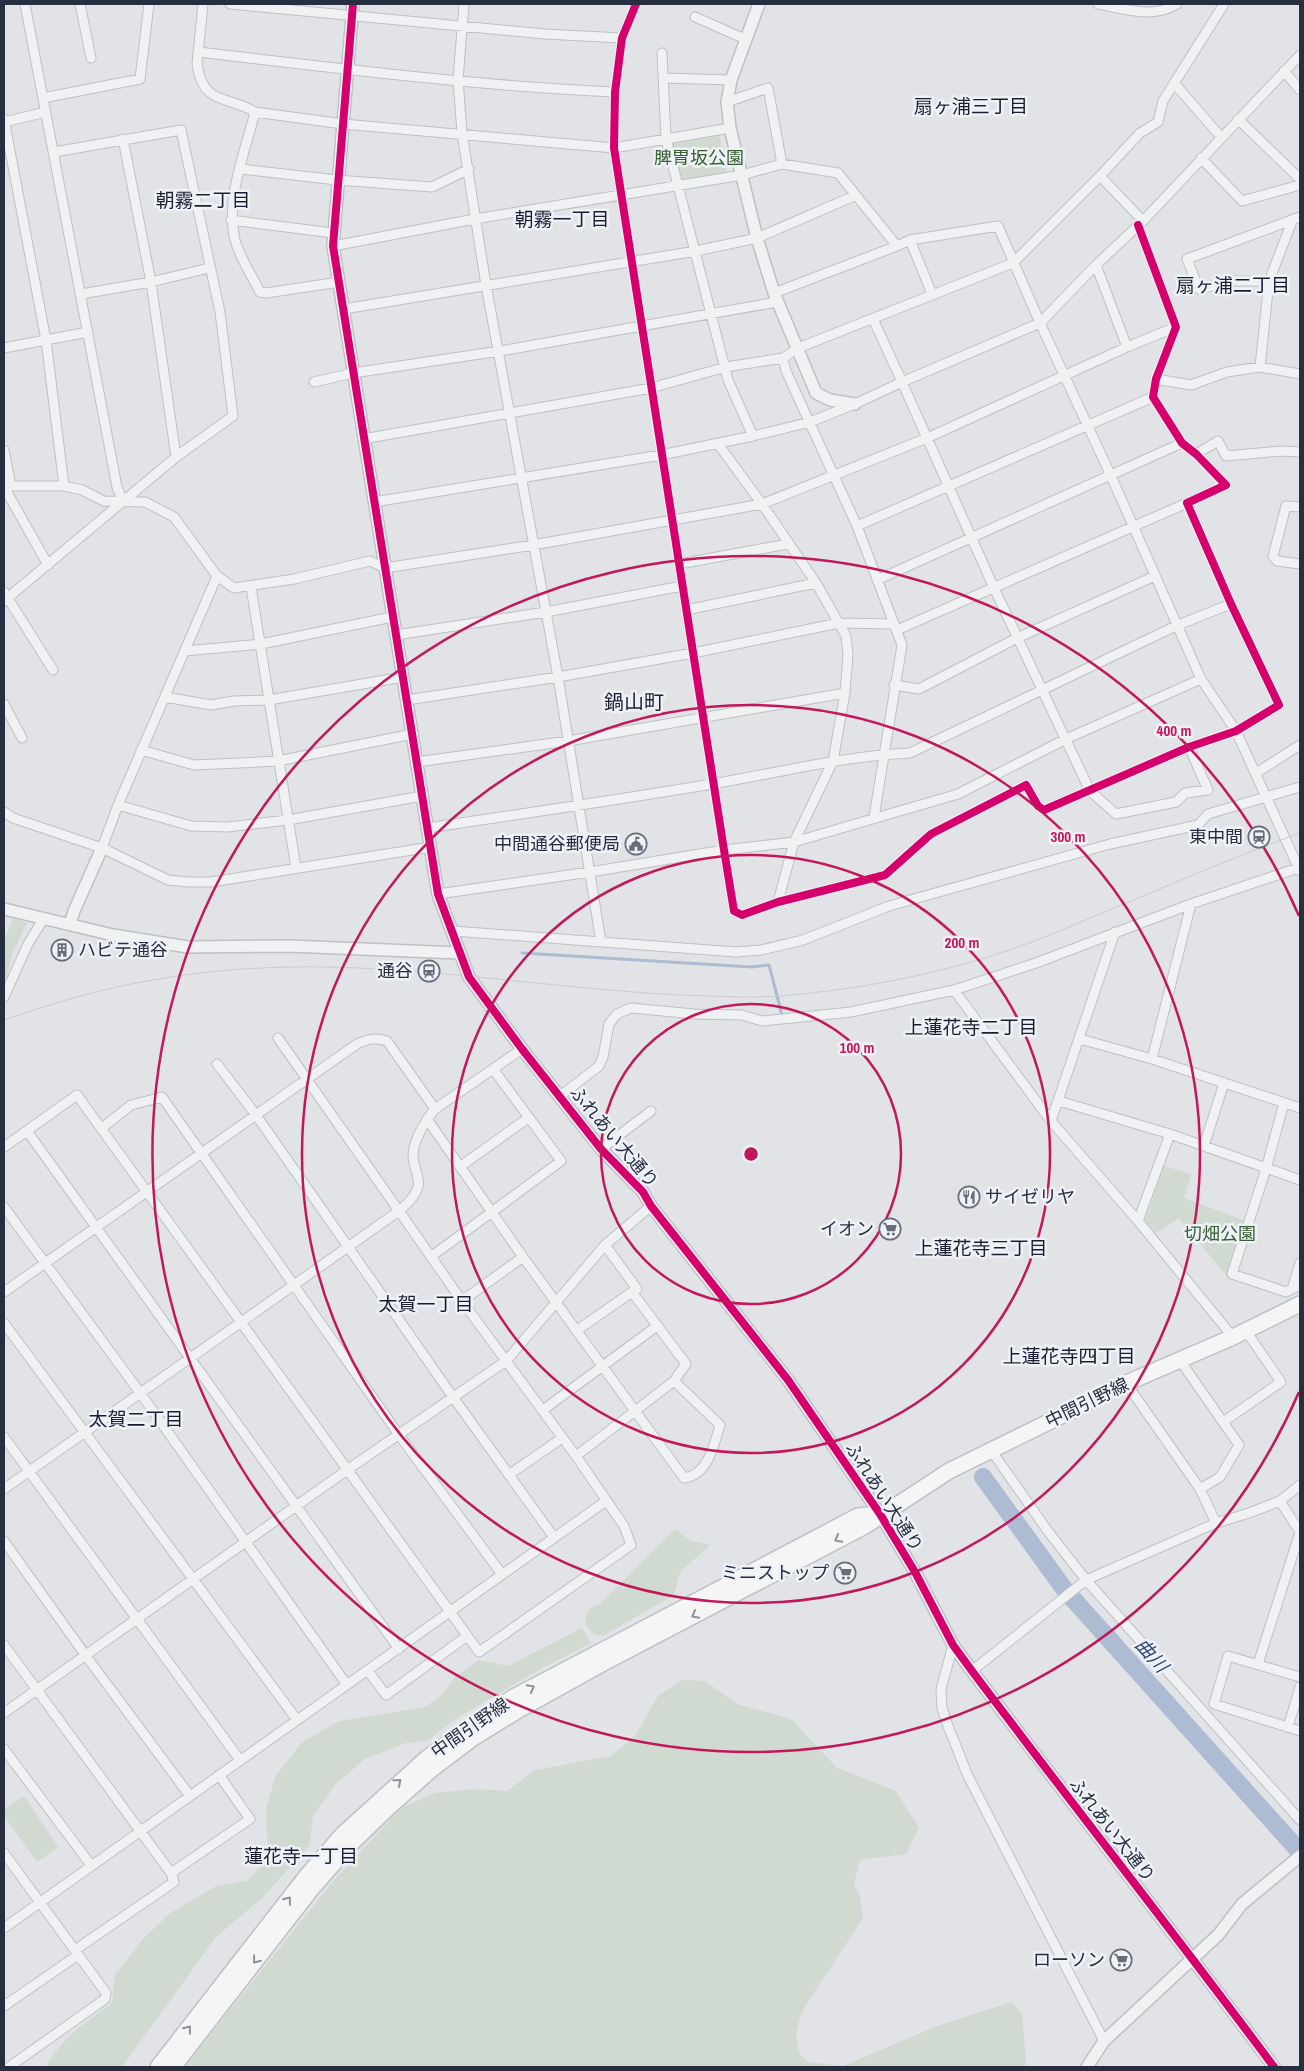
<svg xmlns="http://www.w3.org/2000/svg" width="1304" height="2071" font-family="'Archivo Narrow','Noto Sans JP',sans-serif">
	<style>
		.green { fill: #d0dad1 }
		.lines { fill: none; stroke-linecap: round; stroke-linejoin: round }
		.stream { stroke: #adbcd3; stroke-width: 3 }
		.river { stroke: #adbcd3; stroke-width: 18 }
		.minor-casing { stroke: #bec0c4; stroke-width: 11 }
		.tertiary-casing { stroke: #bec0c4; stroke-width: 14 }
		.primary-casing { stroke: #bdc0c4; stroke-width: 18 }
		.minor { stroke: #f0f1f3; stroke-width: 9 }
		.tertiary { stroke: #f0f1f3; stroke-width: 11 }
		.primary { stroke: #f5f5f6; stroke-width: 15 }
		.tram { stroke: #c9cbce; stroke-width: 1 }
		.cycleway-casing { stroke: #eef1f6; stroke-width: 11 }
		.cycleway { stroke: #d6006c; stroke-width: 8 }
		.oneway { stroke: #8e929b }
		.ring { fill: none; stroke: #c2185b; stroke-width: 2.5 }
		.labels { text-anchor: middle; stroke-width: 5; stroke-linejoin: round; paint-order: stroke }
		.park-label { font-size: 18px; fill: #385d33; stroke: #eef1f6 }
		.poi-label { font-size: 18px; fill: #262e40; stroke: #eef1f6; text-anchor: end }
		.street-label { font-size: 18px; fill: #262e40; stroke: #eef1f6 }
		.neighbourhood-label { font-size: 19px; fill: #191f31; stroke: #eef1f6 }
		.water-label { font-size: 19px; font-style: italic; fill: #2e4976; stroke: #eef1f6 }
		.quarter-label { font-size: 20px; fill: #191f31; stroke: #eef1f6 }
		.centre { fill: #c2185b; stroke: #eef1f6; stroke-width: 2.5 }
		.ring-label { font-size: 15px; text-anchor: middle; font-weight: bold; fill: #c2185b; stroke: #eef1f6; stroke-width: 5; stroke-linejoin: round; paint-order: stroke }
	</style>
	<rect width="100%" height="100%" fill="#e1e3e6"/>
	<!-- green -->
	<path class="green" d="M719 134 727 174 680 182 671 142Z
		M13 919 27 923 12 954 4 987V940Z
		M1164 1166 1191 1174 1184 1198 1246 1221 1229 1279 1179 1218 1156 1233 1145 1220Z
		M675 1529 691 1541 710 1545 680 1572 674 1595 603 1636 592 1633 585 1623 588 1610 601 1603Z
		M582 1628 591 1643 542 1668 454 1720 427 1741 406 1743 365 1759 336 1784 313 1816 310 1845 262 1898 216 1937 122 2067H46C60 2039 87 2021 112 2003L115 1975 142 1940 169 1914 216 1886 247 1881 268 1858 266 1810 275 1777 301 1743 339 1721 425 1707 443 1694 454 1678 478 1660 508 1666Z
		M682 1680 705 1681 737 1704 791 1719 837 1768 896 1791 919 1828 906 1854 860 1860 854 1885 860 1896 863 1918 802 2011 796 2034 799 2053 808 2062 843 2066 937 2026 1012 2002 1022 2014 1026 2059 1025 2067H184L334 1880 401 1808 434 1793 475 1789 507 1791 535 1770 611 1756 635 1736 658 1696Z
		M24 1796 58 1847 37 1862 4 1816V1809Z"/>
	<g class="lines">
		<!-- stream -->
		<path class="stream" d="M522 953 752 967 769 965 782 1015"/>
		<!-- river -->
		<path class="river" d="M983 1477 1065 1590 1300 1852"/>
		<!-- minor casing -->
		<g class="minor-casing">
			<path id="minor" d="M25 4 117 487 123 502
				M80 4 91 58
				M203 4 197 64C203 106 227 95 255 112L343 124 614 148 730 128
				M230 4 545 34 622 38
				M464 4 458 80 462 133 486 285 558 677 601 942
				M636 4 622 38 615 92 614 148 724 850 734 911 742 915 778 902 885 875 931 834 1026 785 1038 806 1044 810 1189 747 1236 731 1279 705 1231 604 1187 503 1226 485 1196 454 1182 443 1153 397 1156 379 1176 327 1138 225
				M1098 4C1125 9 1153 19 1177 4
				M695 17 745 39
				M198 52C337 68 476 86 615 92
				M662 53 666 139 728 380 753 436
				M1284 71 1300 90
				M663 78 731 80
				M1174 83 1221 137
				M43 98 140 79 149 4
				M727 102 768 88 782 164 838 173 897 246 910 240 998 226 1040 323 1111 476 1201 679 1236 731 1300 871
				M255 112C245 152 225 200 235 240 240 258 252 276 260 292L266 293 339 282
				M4 119 46 340 64 486
				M1238 119 1300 179
				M4 122 46 112
				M123 139 151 282 176 457
				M1201 158 1242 201 1300 185
				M241 169 337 180 432 187 469 169
				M1100 176 1143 221
				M231 220 333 233
				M910 240 932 294
				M333 246 475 219 742 175 782 164
				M1096 265 1127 347
				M1269 281H1234L1199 289 1187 259 1300 217
				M774 293 897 246
				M81 294 151 282 209 268
				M344 309 696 251 757 238 854 196
				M873 319 902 382 994 588 1090 791 1116 814 1176 802 1185 793 1208 790 1189 747
				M4 348 88 332
				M783 358 786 371 857 526 902 645 874 817
				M1260 367 1269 281 1293 219
				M1156 379 1191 385 1227 372 1260 367 1300 374
				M314 382 353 373 500 351 777 302
				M363 439 651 388 726 367 783 358 798 348 1013 263 1100 176 1140 133 1158 122 1163 101 1224 4
				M718 444 762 504 816 583 846 636 848 655 845 693 833 761 794 842 778 902
				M4 450 11 486
				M1196 454 1218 441 1226 456 1281 451 1300 452
				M4 486H64L82 490 104 501 145 502 174 517 217 576 234 588 294 579 370 561 385 568 533 545 762 504 927 438 1127 347 1176 327
				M4 487 48 565
				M374 502 661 455 753 436 810 422 855 404 902 382 1040 323 1096 265 1143 221 1300 55
				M1300 507 1286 506 1273 556 1277 561 1300 564
				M857 526 1153 397
				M679 564 788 544
				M877 580 1182 443
				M251 587 296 868
				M4 592 53 670
				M4 601 176 457 233 416 220 312 181 130 54 152
				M686 610 816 583
				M897 630 1187 503
				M396 635 546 612 682 586
				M185 651 261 644 392 617
				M894 685 919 689 1017 638 1155 576
				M165 697 211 705 234 701 269 700 403 677
				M407 700 558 677 693 653 839 623 894 624
				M4 704 22 738
				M141 750 194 765 240 763 278 761 413 734
				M417 762 568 741 845 693
				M1256 773 1300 745
				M118 805 191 826 227 827 288 820 422 796
				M4 812 13 818 102 848 168 880 188 882H211L431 847
				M427 828C522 814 617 800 712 784 778 773 843 756 910 753L1178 625 1231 604
				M102 848 118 805 217 576
				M438 894 590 872 724 850 794 842 958 794 1066 739 1201 679
				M453 931 736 952 761 950 803 940 889 906 1110 844 1198 825 1208 814 1300 787
				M954 990 1051 1121 1138 1221 1233 1337
				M4 997 28 944 44 918
				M1080 1039 1152 1059 1300 1108
				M1152 1059 1191 904
				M217 1064 256 1115 453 1397 553 1536
				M560 1096 599 1066 603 1057 609 1024 617 1014 631 1008 694 1014 742 1015 762 1021 851 1012 954 990 1036 963 1191 904 1298 868
				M1059 1101 1170 1134 1300 1180
				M1284 1103 1266 1169 1232 1274 1286 1292 1300 1285
				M427 1119 523 1257 635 1411 576 1456
				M1051 1121 1115 932
				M102 1128 131 1105 162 1097 399 1435 501 1573
				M27 1131 399 1649
				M1204 1146 1224 1083
				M4 1147 77 1095 479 1652 631 1545 624 1526 576 1456 462 1301 278 1038
				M601 1149 651 1111
				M461 1166 528 1118
				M4 1207 141 1394 347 1685
				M1138 1221 1170 1134
				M605 1245 637 1289 632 1292 686 1364 674 1381 635 1411 684 1478C708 1475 714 1445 720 1425L674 1381
				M432 1256 561 1161 493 1069
				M1292 1289 1300 1263
				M4 1292 357 1044C368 1039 375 1037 387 1041L435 1109
				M462 1301 523 1257
				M4 1323 297 1720
				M576 1331 632 1292
				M1179 1359 1239 1445 1220 1477 1200 1489
				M1126 1383 1200 1489 1216 1523
				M543 1410 657 1326
				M1223 1422 1281 1382 1246 1331
				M4 1437 240 1760
				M991 1450 1047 1530 1086 1580 1300 1820
				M510 1474 562 1438
				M4 1489 399 1211C408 1203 421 1192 418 1179 417 1171 413 1164 413 1155 414 1139 425 1121 435 1109L522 1049
				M1280 1501 1300 1532
				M4 1541 86 1656 190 1796
				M4 1645 171 1873 174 1882 75 1950
				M953 1645 941 1689 942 1708 948 1726 968 1776 1104 2041
				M1258 1664 1300 1532
				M368 1671 386 1695 467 1636
				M972 1671 1086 1580 1216 1523 1249 1513 1280 1501 1300 1485
				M1300 1677 1228 1656 1214 1704 1300 1731
				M4 1713 347 1470 506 1361 605 1245 651 1206
				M1288 1727 1300 1687
				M4 1749 91 1865
				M4 1853 106 1993 105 1999 9 2067
				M171 1873 250 1819 219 1775
				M4 1928 606 1501
				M4 2006 78 1955"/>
		</g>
		<!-- tertiary casing -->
		<g class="tertiary-casing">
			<path id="tertiary" d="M353 4 333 246 438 894 469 977 522 1049 601 1149 643 1192 651 1206 788 1380 880 1514 915 1572 953 1645 972 1671C1072 1804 1175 1934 1274 2067
				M759 4 731 80 727 102 730 128 757 238 774 293 816 393 830 400 855 404
				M4 909 113 935 188 947 290 946 459 953
				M70 924 74 911 102 848
				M1087 2067 1104 2041 1218 1935 1242 1904 1300 1856"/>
		</g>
		<!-- primary casing -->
		<g class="primary-casing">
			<path id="primary" d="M158 2067 305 1878 343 1834 427 1758 512 1698 858 1516 880 1514
				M173 2067 313 1887 350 1845 388 1808 432 1769 473 1738 517 1711 609 1660 865 1526 949 1471 1071 1411 1108 1391 1233 1337 1300 1304"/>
		</g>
		<!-- minor -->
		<use href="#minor" class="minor"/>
		<!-- tertiary -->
		<use href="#tertiary" class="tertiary"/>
		<!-- primary -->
		<use href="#primary" class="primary"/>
		<!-- tram -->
		<path class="tram" d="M4 1020C40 1008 76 996 113 988 205 967 298 963 392 970 488 976 583 990 679 995 712 996 746 998 779 996 857 990 941 974 1015 948 1042 939 1069 927 1095 916 1163 888 1231 858 1300 833"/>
		<!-- cycleway casing -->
		<g class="cycleway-casing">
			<path id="cycleway" d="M353 4 333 246 438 894 469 977 522 1049 601 1149 643 1192 651 1206 788 1380 880 1514 915 1572 953 1645 972 1671C1072 1804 1175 1934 1274 2067
				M636 4 622 38 615 92 614 148 724 850 734 911 742 915 778 902 885 875 931 834 1026 785 1038 806 1044 810 1189 747 1236 731 1279 705 1231 604 1187 503 1226 485 1196 454 1182 443 1153 397 1156 379 1176 327 1138 225"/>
		</g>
		<!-- cycleway -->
		<use href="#cycleway" class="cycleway"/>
	</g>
	<!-- one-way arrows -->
	<defs><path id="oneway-chevron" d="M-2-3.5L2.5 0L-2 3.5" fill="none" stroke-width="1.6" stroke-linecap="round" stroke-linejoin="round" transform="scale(1.25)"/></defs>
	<g class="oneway">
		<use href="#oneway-chevron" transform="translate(838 1539) rotate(152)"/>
		<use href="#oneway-chevron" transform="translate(695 1615) rotate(152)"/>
		<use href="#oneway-chevron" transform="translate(531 1688) rotate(-28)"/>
		<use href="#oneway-chevron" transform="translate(398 1782) rotate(-41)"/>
		<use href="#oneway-chevron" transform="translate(288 1900) rotate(-52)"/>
		<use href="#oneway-chevron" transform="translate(256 1960) rotate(128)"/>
		<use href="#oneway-chevron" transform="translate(188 2029) rotate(-52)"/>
	</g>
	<!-- distance rings -->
	<g class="ring">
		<circle cx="751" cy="1154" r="150"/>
		<circle cx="751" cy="1154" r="299"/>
		<circle cx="751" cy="1154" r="449"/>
		<path d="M1299 1392A598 598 0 1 1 1299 916"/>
	</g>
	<!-- icons -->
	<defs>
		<g id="station-ring" transform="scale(1.125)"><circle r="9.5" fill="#eef1f6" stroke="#676d7a" stroke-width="1.5"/><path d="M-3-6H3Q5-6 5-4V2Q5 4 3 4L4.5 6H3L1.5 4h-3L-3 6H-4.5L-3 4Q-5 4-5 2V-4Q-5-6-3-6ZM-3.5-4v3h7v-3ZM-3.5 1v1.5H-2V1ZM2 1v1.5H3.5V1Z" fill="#676d7a"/></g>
		<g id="civic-ring" transform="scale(1.125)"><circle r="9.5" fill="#eef1f6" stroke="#676d7a" stroke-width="1.5"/><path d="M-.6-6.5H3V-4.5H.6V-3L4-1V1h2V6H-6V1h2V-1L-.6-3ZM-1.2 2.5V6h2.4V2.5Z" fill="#676d7a"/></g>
		<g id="building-ring" transform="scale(1.125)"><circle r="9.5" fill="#eef1f6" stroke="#676d7a" stroke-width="1.5"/><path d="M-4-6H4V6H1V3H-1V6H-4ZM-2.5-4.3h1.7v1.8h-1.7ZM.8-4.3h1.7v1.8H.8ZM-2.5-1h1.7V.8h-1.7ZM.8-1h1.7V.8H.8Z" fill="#676d7a"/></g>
		<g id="restaurant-ring" transform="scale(1.125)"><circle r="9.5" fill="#eef1f6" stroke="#676d7a" stroke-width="1.5"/><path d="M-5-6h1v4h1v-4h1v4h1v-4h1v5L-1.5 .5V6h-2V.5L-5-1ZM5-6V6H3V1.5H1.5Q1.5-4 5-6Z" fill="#676d7a"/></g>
		<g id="supermarket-ring" transform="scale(1.125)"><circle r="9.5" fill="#eef1f6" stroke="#676d7a" stroke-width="1.5"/><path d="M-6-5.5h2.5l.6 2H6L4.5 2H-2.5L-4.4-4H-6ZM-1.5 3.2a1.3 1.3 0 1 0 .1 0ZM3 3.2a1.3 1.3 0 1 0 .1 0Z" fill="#676d7a"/></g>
	</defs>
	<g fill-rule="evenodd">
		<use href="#station-ring" x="1259" y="837"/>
		<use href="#civic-ring" x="636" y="844"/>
		<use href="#building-ring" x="62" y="950"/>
		<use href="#station-ring" x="429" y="971"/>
		<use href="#restaurant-ring" x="969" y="1197"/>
		<use href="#supermarket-ring" x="890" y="1229"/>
		<use href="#supermarket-ring" x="845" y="1573"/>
		<use href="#supermarket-ring" x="1121" y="1960"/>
	</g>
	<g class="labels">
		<!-- park labels -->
		<g class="park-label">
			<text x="699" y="164">脾胃坂公園</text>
			<text x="1220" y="1240">切畑公園</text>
		</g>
		<!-- poi labels -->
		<g class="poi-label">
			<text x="1243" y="843">東中間</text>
			<text x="620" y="850">中間通谷郵便局</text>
			<text x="78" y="956" text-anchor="start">ハビテ通谷</text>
			<text x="413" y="977">通谷</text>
			<text x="985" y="1203" text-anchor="start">サイゼリヤ</text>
			<text x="874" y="1235">イオン</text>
			<text x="829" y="1579">ミニストップ</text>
			<text x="1105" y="1966">ローソン</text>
		</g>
		<!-- street labels -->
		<g class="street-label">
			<text transform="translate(614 1137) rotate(50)" y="6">ふれあい大通り</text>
			<text transform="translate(1087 1403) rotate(-26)" y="6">中間引野線</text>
			<text transform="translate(884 1497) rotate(57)" y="6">ふれあい大通り</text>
			<text transform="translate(470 1728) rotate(-35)" y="6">中間引野線</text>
			<text transform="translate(1112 1830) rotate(52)" y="6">ふれあい大通り</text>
		</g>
		<!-- neighbourhood labels -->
		<g class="neighbourhood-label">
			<text x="971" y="113">扇ヶ浦三丁目</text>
			<text x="203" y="207">朝霧二丁目</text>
			<text x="562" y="226">朝霧一丁目</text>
			<text x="1233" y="292">扇ヶ浦二丁目</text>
			<text x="971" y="1034">上蓮花寺二丁目</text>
			<text x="981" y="1255">上蓮花寺三丁目</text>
			<text x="426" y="1311">太賀一丁目</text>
			<text x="1069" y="1363">上蓮花寺四丁目</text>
			<text x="136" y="1426">太賀二丁目</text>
			<text x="301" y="1863">蓮花寺一丁目</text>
		</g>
		<!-- water labels -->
		<g class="water-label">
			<text transform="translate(1152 1655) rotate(48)" y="7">曲川</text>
		</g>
		<!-- quarter labels -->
		<g class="quarter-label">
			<text x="634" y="709">鍋山町</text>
		</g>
	</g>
	<circle cx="751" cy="1154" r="8" class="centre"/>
	<g class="ring-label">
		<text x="1174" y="736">400 m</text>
		<text x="1068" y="842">300 m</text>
		<text x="962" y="948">200 m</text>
		<text x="857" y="1053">100 m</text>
	</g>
	<!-- border -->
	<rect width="1304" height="2071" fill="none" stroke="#262e40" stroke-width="10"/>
</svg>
